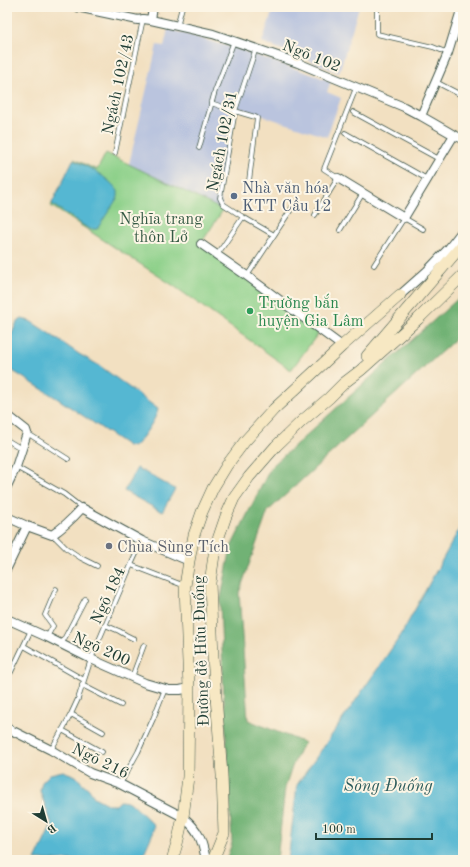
<svg xmlns="http://www.w3.org/2000/svg" width="470" height="867" font-family="'Old Standard TT',serif">
	<style>
		.industrial { fill: #bac4de }
		.green { fill: #8cd089; stroke: #56865e }
		.forest { fill: #71b275; stroke: #487854 }
		.water { fill: #54b7d2; stroke: #3a7a83 }
		.lines { fill: none; stroke-linecap: round; stroke-linejoin: round }
		.lane-casing { stroke: #3f5549; stroke-width: 5.5 }
		.street-casing { stroke: #3f5549; stroke-width: 10 }
		.secondary-casing { stroke: #3f5549; stroke-width: 12 }
		.lane { stroke: #fff; stroke-width: 4 }
		.street { stroke: #fff; stroke-width: 8 }
		.secondary { stroke: #f7e8c3; stroke-width: 11 }
		.service-dot { fill: #5c6f8a; stroke: #fcf5e5; stroke-width: 1.5 }
		.leisure-dot { fill: #2e9e5b; stroke: #fcf5e5; stroke-width: 1.5 }
		.worship-dot { fill: #6b7280; stroke: #fcf5e5; stroke-width: 1.5 }
		.labels { text-anchor: middle; stroke-width: 4; stroke-linejoin: round; paint-order: stroke }
		.street-label { font-size: 16px; fill: #1f3d34; stroke: #fcf5e5 }
		.service-label { font-size: 16px; fill: #4e5e75; stroke: #fcf5e5; text-anchor: start }
		.park-label { font-size: 16px; fill: #355a45; stroke: #fcf5e5 }
		.leisure-label { font-size: 16px; fill: #27864d; stroke: #fcf5e5; text-anchor: start }
		.worship-label { font-size: 16px; fill: #5b616d; stroke: #fcf5e5; text-anchor: start }
		.water-label { font-size: 17px; font-style: italic; fill: #2c5c5c; stroke: #fcf5e5 }
	</style>
	<rect width="100%" height="100%" fill="#fcf5e5"/>
	<filter id="ink" filterUnits="userSpaceOnUse"><feTurbulence type="fractalNoise" baseFrequency=".025" numOctaves="2"/><feDisplacementMap in="SourceGraphic" scale="8" xChannelSelector="R" yChannelSelector="G"/><feConvolveMatrix kernelMatrix="1 2 1 2 8 2 1 2 1" color-interpolation-filters="sRGB"/></filter>
	<filter id="wash" filterUnits="userSpaceOnUse"><feTurbulence type="fractalNoise" baseFrequency=".012" numOctaves="4" result="noise"/><feDisplacementMap in="SourceGraphic" scale="16" xChannelSelector="R" yChannelSelector="G"/><feGaussianBlur stdDeviation="0.9" result="paint"/><feColorMatrix in="noise" values="0 0 0 0 0 0 0 0 0 0 0 0 0 0 0 0 0 1.4 0 .05"/><feComposite in="paint" operator="in"/></filter>
	<g filter="url(#wash)">
		<rect width="100%" height="100%" fill="#f2e0c1"/>
		<!-- industrial -->
		<path class="industrial" d="M274 7H359L339 73 318 64 262 42Z
			M168 29 241 50 331 81 327 92 341 98 327 137 236 107 219 188 223 210 129 164 157 45 164 46Z"/>
		<!-- green -->
		<path class="green" d="M106 153 223 210 202 242 320 331 291 370 174 286 51 206 74 159 97 170Z"/>
		<!-- forest -->
		<path class="forest" d="M463 294V332L268 511 239 593 248 720 305 743 300 749 292 767 285 788 277 860H226L232 843 224 698 220 603 231 547 271 467Z"/>
		<!-- water -->
		<path class="water" d="M73 160C89 167 108 177 118 191V197L97 229H89L53 205 52 203Z
			M22 319 30 321 47 332 79 354 100 366 158 409C157 418 142 439 135 446L133 447 128 446 125 444 58 399 8 368 7 366V344L17 322Z
			M137 468 175 489 162 512 124 491Z
			M463 522V860H288L297 785 401 635Z
			M63 771 76 776 81 782 89 789 94 797 109 805H116L120 801 130 802 154 825 152 835 141 860H35L52 825 40 791 42 782 50 774Z"/>
	</g>
	<g filter="url(#ink)">
		<g class="lines">
			<!-- lane casing -->
			<g class="lane-casing">
				<path id="lane" d="M377 7V34L433 47 448 53
					M177 26 182 7
					M256 48 235 111 220 198 223 204 243 217 274 235
					M436 82 463 96
					M211 103 235 111 255 117 257 118 249 181
					M353 112 439 159
					M345 133 427 179
					M199 148 215 91 234 41
					M115 153 143 19
					M315 215 338 178 324 169 356 88
					M340 230 363 193
					M217 255 243 217
					M374 265 404 218 423 229
					M247 276 294 205
					M27 433 68 459
					M7 440 22 449
					M16 467 64 494 82 508
					M53 535 66 548 81 558 97 566
					M131 565 142 541
					M105 625 119 631 126 635 134 639
					M47 637 53 626 45 615 56 589
					M61 645 85 599
					M24 646 84 680
					M11 672 31 630
					M132 677 144 645
					M82 685 121 705
					M71 714 103 732
					M62 730 102 752
					M51 750 64 727 71 714 78 699 91 659 131 565 185 586
					M120 784 138 752 153 719 165 689"/>
			</g>
			<!-- street casing -->
			<g class="street-casing">
				<path id="street" d="M77 7 138 20 143 19 151 20 213 34 298 63 404 107 421 116 454 135 463 139
					M151 20 153 7
					M421 116 448 53 462 7
					M338 178 404 218 454 135
					M201 244 247 276 342 346
					M400 295 427 271 449 248 463 230
					M7 415 26 430 27 433 16 467 7 486
					M7 517 27 526 7 568
					M27 526 52 535C64 527 73 518 82 508L142 541 189 561
					M7 619 47 637 91 659 145 683 169 690H180L189 688
					M7 728 51 750 90 773 120 784 183 817C199 830 202 840 206 860"/>
			</g>
			<!-- secondary casing -->
			<g class="secondary-casing">
				<path id="secondary" d="M367 356 463 244
					M172 860 177 844 183 817 188 777 189 688 185 586 189 561 194 535 202 512 213 488 227 465 245 441 274 409 342 346 400 295
					M213 860 224 833 222 775 213 657 210 583 215 548 226 516 234 498 249 477 276 446 302 421 329 398 344 383 361 370 418 319 463 275"/>
			</g>
			<!-- lane -->
			<use href="#lane" class="lane"/>
			<!-- street -->
			<use href="#street" class="street"/>
			<!-- secondary -->
			<use href="#secondary" class="secondary"/>
		</g>
	</g>
	<!-- markers -->
	<circle class="service-dot" cx="234" cy="196" r="4"/>
	<circle class="leisure-dot" cx="250" cy="311" r="4"/>
	<circle class="worship-dot" cx="109" cy="546" r="4"/>
	<g class="labels">
		<!-- street labels -->
		<g class="street-label">
			<text transform="translate(312 55) rotate(22)" y="6">Ngõ 102</text>
			<text transform="translate(117 84) rotate(-78)" y="6">Ngách 102/43</text>
			<text transform="translate(221 141) rotate(-79)" y="6">Ngách 102/31</text>
			<text transform="translate(107 595) rotate(-65)" y="6">Ngõ 184</text>
			<text transform="translate(102 648) rotate(24)" y="6">Ngõ 200</text>
			<text transform="translate(200 651) rotate(-92)" y="6">Đường đê Hữu Đuống</text>
			<text transform="translate(101 760) rotate(26)" y="6">Ngõ 216</text>
		</g>
		<!-- service labels -->
		<g class="service-label">
			<text x="242" y="193">Nhà văn hóa<tspan x="242" dy="18">KTT Cầu 12</tspan></text>
		</g>
		<!-- park labels -->
		<g class="park-label">
			<text x="161" y="224">Nghĩa trang<tspan x="161" dy="18">thôn Lở</tspan></text>
		</g>
		<!-- leisure labels -->
		<g class="leisure-label">
			<text x="258" y="308">Trường bắn<tspan x="258" dy="18">huyện Gia Lâm</tspan></text>
		</g>
		<!-- worship labels -->
		<g class="worship-label">
			<text x="117" y="552">Chùa Sùng Tích</text>
		</g>
		<!-- water labels -->
		<g class="water-label">
			<text x="388" y="791">Sông Đuống</text>
		</g>
	</g>
	<!-- margin -->
	<rect width="470" height="867" fill="none" stroke="#fcf5e5" stroke-width="24"/>
	<!-- north arrow -->
	<g transform="translate(46 821) rotate(143)" stroke="#fcf5e5" stroke-width="3" paint-order="stroke">
	<path d="M0-3L7 15L0 10L-7 15Z" fill="#1f3d34"/>
	<text y="-6" font-size="11" font-weight="bold" text-anchor="middle" fill="#1f3d34">B</text>
	</g>
	<!-- scale -->
	<path d="M316 833v6h116v-6" fill="none" stroke="#1f3d34" stroke-width="2"/>
	<text x="322" y="833" font-size="12" fill="#1f3d34" stroke="#fcf5e5" stroke-width="3" paint-order="stroke">100 m</text>
</svg>
